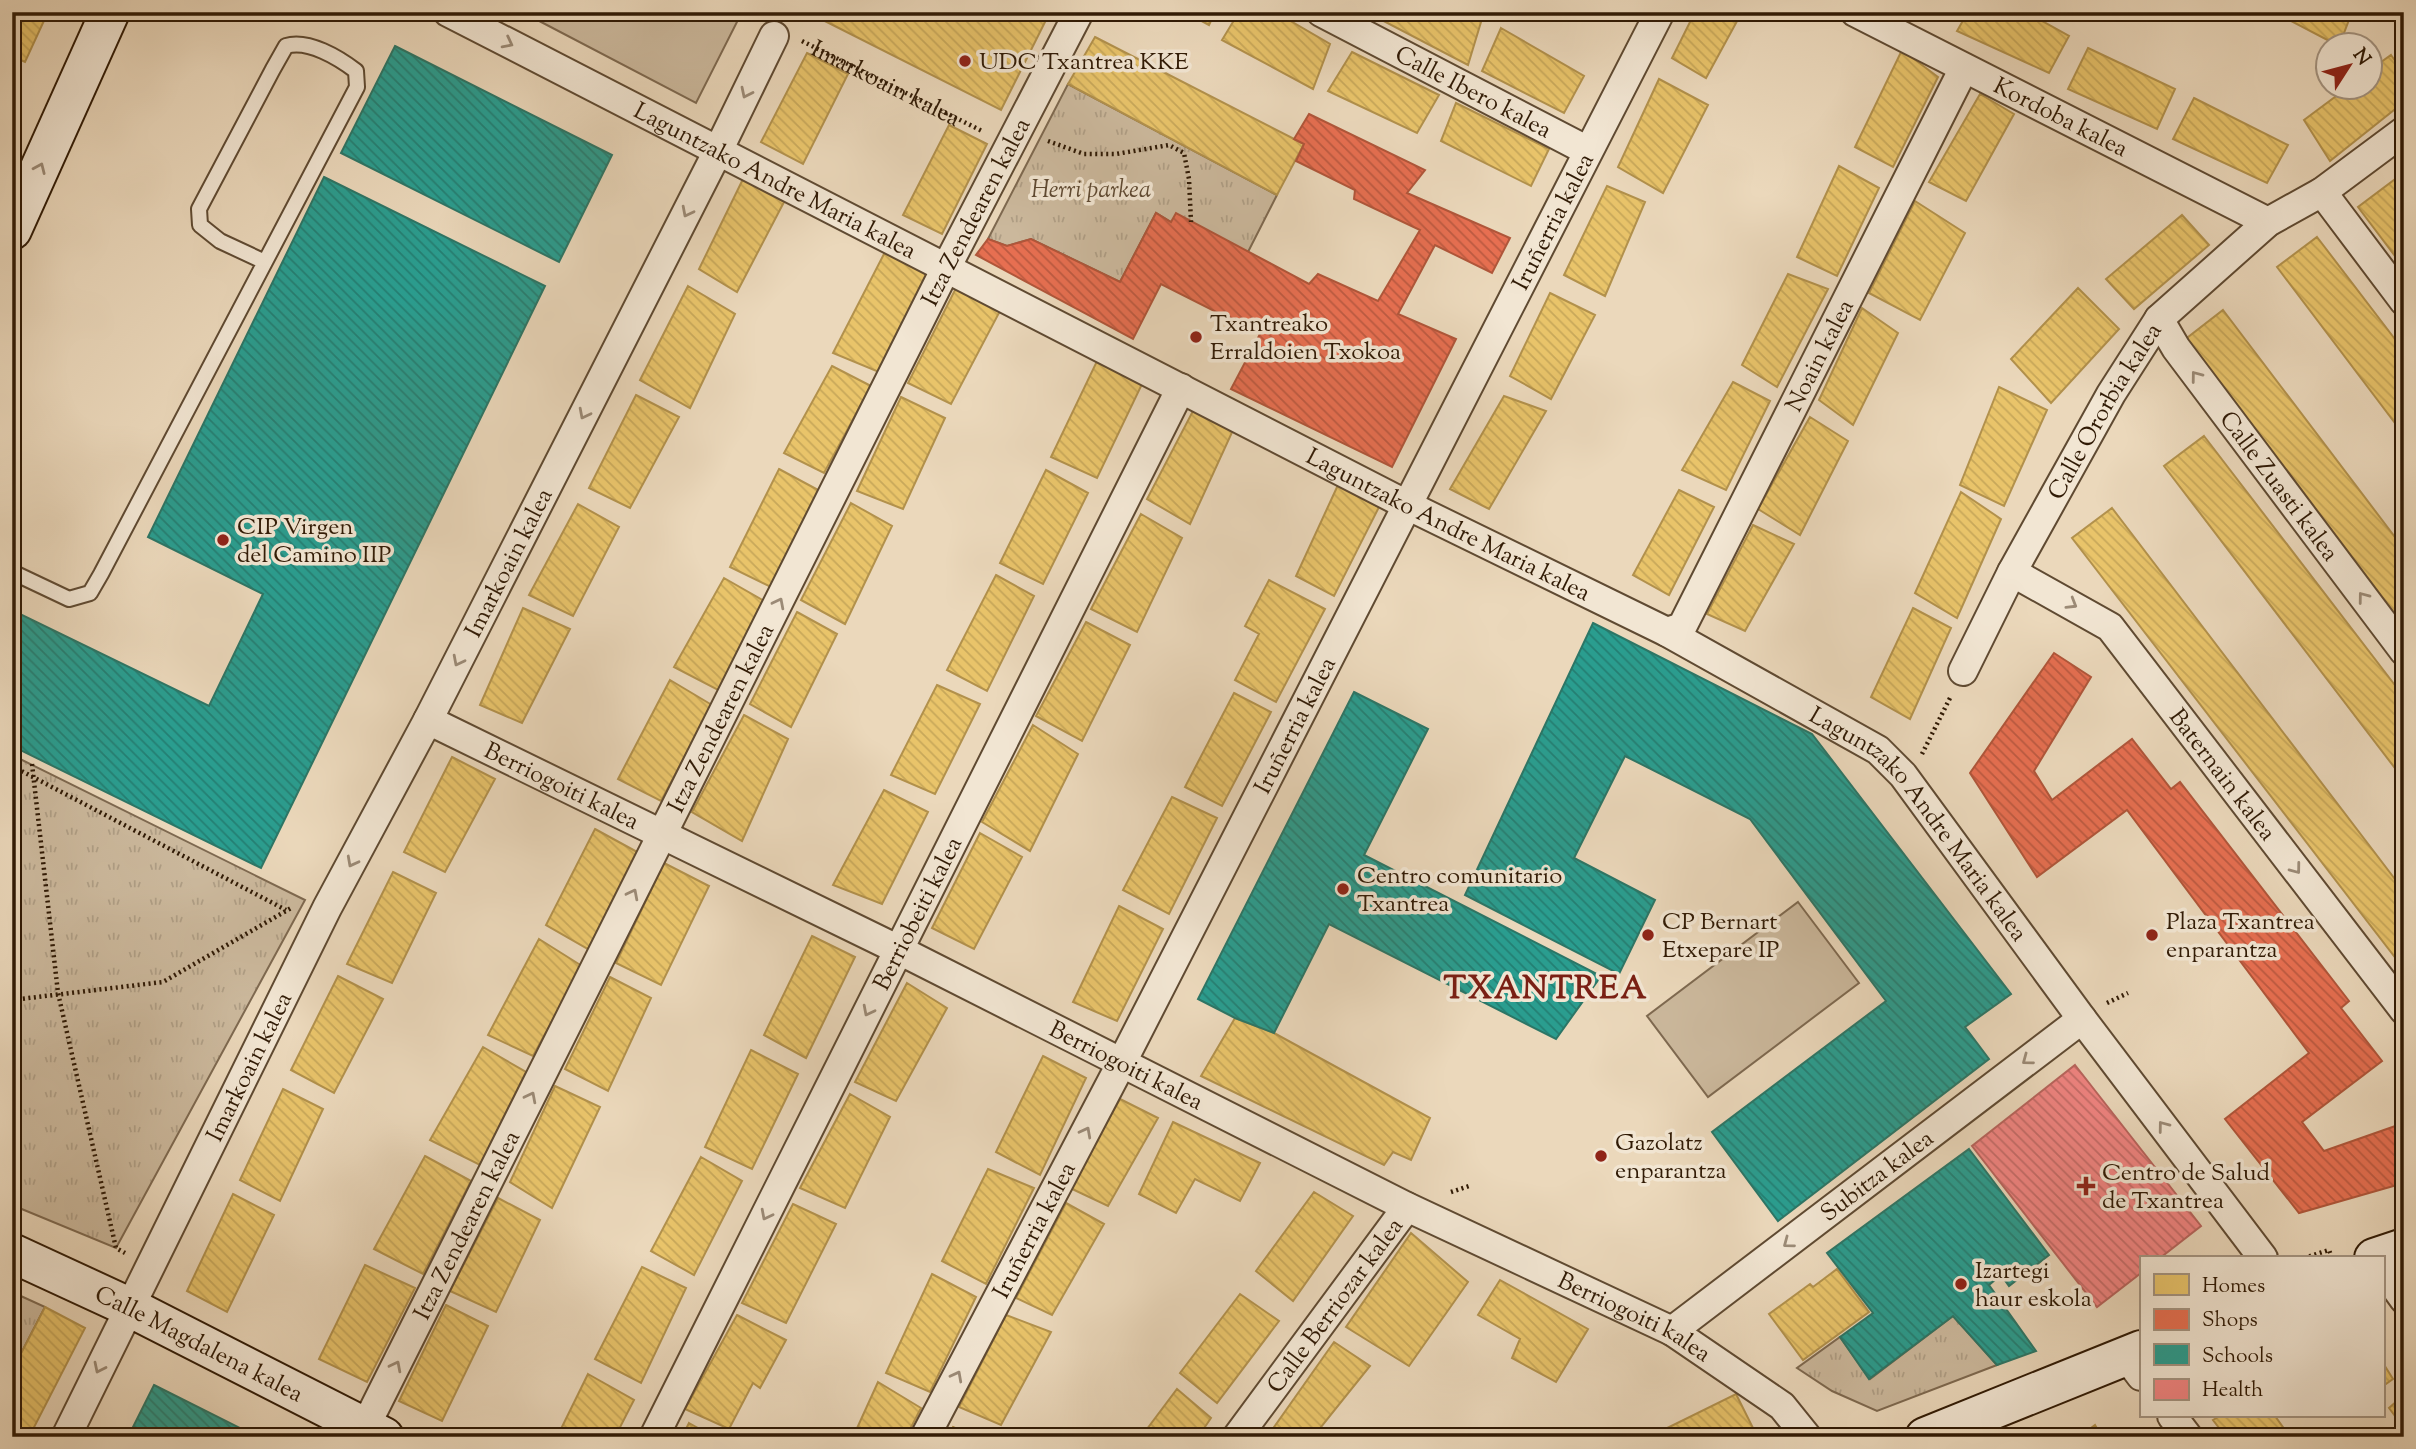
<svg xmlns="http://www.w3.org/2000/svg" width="2416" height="1449" font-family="'Sorts Mill Goudy',serif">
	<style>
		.grass { fill: url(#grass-tufts); stroke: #7e6950; stroke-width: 2 }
		.pitch { fill: #cbb89c; stroke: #7e6950; stroke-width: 2 }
		.homes { fill: url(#homes-back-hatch); stroke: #b2914c; stroke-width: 2 }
		.shops { fill: url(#shops-back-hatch); stroke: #b0563a; stroke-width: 2 }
		.schools { fill: url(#schools-back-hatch); stroke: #2c7666; stroke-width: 2 }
		.health { fill: url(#health-back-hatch); stroke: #b8645c; stroke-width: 2 }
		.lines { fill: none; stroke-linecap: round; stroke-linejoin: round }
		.lane-casing { stroke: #5f4a32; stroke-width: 18 }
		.street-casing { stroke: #5f4a32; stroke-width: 32 }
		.secondary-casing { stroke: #301a05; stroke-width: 42 }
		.path { stroke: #301a05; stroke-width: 4.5; stroke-dasharray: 2 3.5; stroke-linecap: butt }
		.lane { stroke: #f2e6d3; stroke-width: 14 }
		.street { stroke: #f2e6d3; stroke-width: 28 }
		.secondary { stroke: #f2e6d3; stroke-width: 38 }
		.oneway { stroke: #9b8a76 }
		.poi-dot { fill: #8f2418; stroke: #f2e6d3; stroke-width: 2.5 }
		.labels { text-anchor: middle; stroke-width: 7; stroke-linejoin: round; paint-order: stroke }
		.poi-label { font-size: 24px; fill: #301a05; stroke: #f2e6d3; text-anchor: start }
		.street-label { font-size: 24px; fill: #301a05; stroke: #f2e6d3 }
		.park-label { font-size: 24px; font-style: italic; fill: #5e4932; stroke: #f2e6d3 }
		.district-label { font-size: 32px; font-weight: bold; letter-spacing: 2px; fill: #7a1f14; stroke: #f2e6d3 }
	</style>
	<defs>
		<pattern id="grass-tufts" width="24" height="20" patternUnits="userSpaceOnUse" patternTransform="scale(1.75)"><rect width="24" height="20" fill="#cbb89c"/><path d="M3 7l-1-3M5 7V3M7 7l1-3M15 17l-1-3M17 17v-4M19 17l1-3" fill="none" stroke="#af9e85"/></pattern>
		<pattern id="homes-back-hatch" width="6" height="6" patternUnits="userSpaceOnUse" patternTransform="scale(1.75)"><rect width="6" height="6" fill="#e9c46a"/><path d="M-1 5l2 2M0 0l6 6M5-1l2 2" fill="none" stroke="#c8a85a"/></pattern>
		<pattern id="shops-back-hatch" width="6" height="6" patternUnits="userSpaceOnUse" patternTransform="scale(1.75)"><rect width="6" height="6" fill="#e76f51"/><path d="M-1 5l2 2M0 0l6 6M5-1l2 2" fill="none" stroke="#bc5a41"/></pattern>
		<pattern id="schools-back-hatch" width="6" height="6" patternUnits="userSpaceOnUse" patternTransform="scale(1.75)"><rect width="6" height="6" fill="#2a9d8f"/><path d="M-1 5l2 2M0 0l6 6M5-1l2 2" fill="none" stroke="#247f73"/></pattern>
		<pattern id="health-back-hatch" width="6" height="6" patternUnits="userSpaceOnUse" patternTransform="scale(1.75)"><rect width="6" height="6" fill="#f28482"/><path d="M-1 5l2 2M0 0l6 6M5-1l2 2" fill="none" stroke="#c46b68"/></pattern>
	</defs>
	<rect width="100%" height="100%" fill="#ebd8bb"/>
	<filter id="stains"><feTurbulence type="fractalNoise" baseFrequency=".00286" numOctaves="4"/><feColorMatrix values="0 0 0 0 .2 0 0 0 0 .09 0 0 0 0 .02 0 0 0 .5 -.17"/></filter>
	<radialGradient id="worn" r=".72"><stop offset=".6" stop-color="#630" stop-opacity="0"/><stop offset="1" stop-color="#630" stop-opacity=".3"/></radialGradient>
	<!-- grass -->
	<path class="grass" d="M1068 84 1277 195 1248 252 1171 222 1156 213 1120 282 1031 239 1007 246 988 239Z
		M12 755 305 900 116 1248 12 1205Z
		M12 1292 45 1307 12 1371Z
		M1953 1316 1997 1365 1877 1411 1832 1391 1797 1368 1840 1337 1870 1379Z"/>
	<!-- pitch -->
	<path class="pitch" d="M522 12H742L696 103Z
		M1798 902 1859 983 1708 1097 1647 1016Z"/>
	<!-- homes -->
	<path class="homes" d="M12 12H48L25 62 12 56Z
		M807 12H1050L1001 110Z
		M1185 12H1215L1209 25Z
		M1239 12H1275L1330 44 1313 89 1222 40Z
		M1373 12H1462L1481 22 1468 65 1372 15Z
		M1695 12H1742L1706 78 1672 58Z
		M1928 12H1946L1942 20Z
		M1968 12H2026L2069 36 2049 73 1957 31Z
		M2274 12H2352L2339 46Z
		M1501 28 1584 76 1564 113 1482 71Z
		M1095 37 1304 144 1277 195 1068 84Z
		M2088 48 2175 89 2157 129 2068 89Z
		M1902 50 1938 77 1893 167 1855 147Z
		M1352 52 1439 95 1417 133 1328 91Z
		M807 53 848 74 803 164 761 142Z
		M2391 55 2404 73V102L2330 161 2304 120 2347 88H2370V70Z
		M1659 79 1708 105 1663 193 1618 167Z
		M1980 94 2014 114 1966 201 1929 182Z
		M2194 98 2288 145 2267 183 2173 139Z
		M1456 103 1549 149 1531 186 1441 141Z
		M949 125 987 144 942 234 903 215Z
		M1839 166 1879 188 1837 276 1797 257Z
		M744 177 784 202 737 292 699 269Z
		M2398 177 2404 185V268L2358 207Z
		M1607 186 1645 202 1605 296 1564 275Z
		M1915 201 1965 233 1920 320 1869 293Z
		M2182 215 2209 245 2134 309 2106 279Z
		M2317 237 2404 351V435L2277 267Z
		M885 252 933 276 879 372 833 353Z
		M1788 274 1828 289 1777 387 1742 365Z
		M688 286 735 314 690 408 640 380Z
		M956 288 1000 311 951 404 908 383Z
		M2078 288 2119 329 2051 403 2011 359Z
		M1550 293 1595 315 1551 399 1510 376Z
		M1862 308 1898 333 1853 425 1819 400Z
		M2223 310 2404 549V642L2183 341Z
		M1098 359 1143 382 1097 478 1051 457Z
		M832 366 871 386 824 473 784 453Z
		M1733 382 1770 401 1726 490 1682 470Z
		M1999 387 2047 410 2004 506 1960 485Z
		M636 395 679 417 630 508 589 488Z
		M1504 396 1546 411 1489 509 1450 489Z
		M901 397 945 418 903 509 857 491Z
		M1194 409 1234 428 1190 524 1147 499Z
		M1810 417 1848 441 1800 535 1758 509Z
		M2204 436 2404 697V780L2164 466Z
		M779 469 820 491 773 588 730 567Z
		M1046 470 1088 493 1043 584 1000 563Z
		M1338 485 1379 507 1334 596 1296 576Z
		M1679 490 1714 507 1669 595 1633 575Z
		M1961 492 2001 519 1957 618 1915 593Z
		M851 503 892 526 845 624 801 600Z
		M578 504 619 527 573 616 529 595Z
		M2112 508 2404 891V969L2072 538Z
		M1141 514 1182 538 1137 632 1091 609Z
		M1753 525 1794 544 1745 631 1707 614Z
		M996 575 1034 596 987 691 947 670Z
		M724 578 764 601 720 691 674 667Z
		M1269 580 1325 609 1276 702 1235 680 1259 634 1245 626Z
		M523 608 570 629 522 723 480 705Z
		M1913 608 1951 628 1910 719 1871 697Z
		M797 612 837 634 791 727 750 704Z
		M1086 622 1130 645 1082 741 1036 716Z
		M670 680 712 705 661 801 618 779Z
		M937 685 980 704 935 794 891 775Z
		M1234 693 1271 712 1222 806 1185 787Z
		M744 715 788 739 742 841 692 812Z
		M1033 725 1078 754 1030 851 982 822Z
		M452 757 495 779 445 872 404 852Z
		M884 790 928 812 882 904 833 885Z
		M1172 797 1217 818 1169 914 1123 890Z
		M595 829 639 853 588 949 546 925Z
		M980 833 1022 857 974 949 932 928Z
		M664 863 709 886 661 985 616 963Z
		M393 872 436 893 392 983 347 964Z
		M1119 906 1163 929 1117 1021 1073 1002Z
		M812 936 855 957 806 1058 764 1035Z
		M539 939 582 966 533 1056 488 1035Z
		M338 976 383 999 334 1093 291 1070Z
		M610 977 651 998 608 1091 565 1069Z
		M907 983 947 1008 896 1101 855 1082Z
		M1235 1018 1274 1033 1430 1118 1411 1160 1393 1152 1384 1165 1201 1076Z
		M483 1047 526 1072 480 1165 430 1140Z
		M751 1050 798 1074 752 1169 705 1147Z
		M1043 1056 1086 1078 1040 1175 996 1152Z
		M555 1086 600 1107 552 1208 510 1182Z
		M283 1089 323 1109 280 1201 240 1180Z
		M850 1094 890 1117 845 1208 800 1188Z
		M1120 1099 1158 1118 1108 1206 1070 1188Z
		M1173 1122 1260 1163 1240 1201 1195 1179 1176 1213 1139 1194Z
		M425 1156 471 1181 423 1274 374 1249Z
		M701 1157 742 1181 694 1275 651 1251Z
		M988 1169 1034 1188 986 1284 942 1261Z
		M1314 1192 1353 1216 1293 1301 1256 1271Z
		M233 1194 274 1215 227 1312 187 1291Z
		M498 1198 540 1220 496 1312 450 1291Z
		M1066 1203 1104 1224 1052 1315 1016 1298Z
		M793 1204 836 1224 786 1323 742 1303Z
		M1411 1233 1468 1282 1409 1366 1346 1327Z
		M365 1265 415 1288 367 1382 319 1359Z
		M642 1267 686 1288 641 1383 595 1359Z
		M1837 1269 1869 1312 1803 1360 1769 1314 1810 1284 1813 1287Z
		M932 1274 976 1297 930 1392 886 1373Z
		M1500 1280 1588 1329 1556 1382 1512 1358 1520 1339 1478 1315Z
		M1240 1294 1279 1321 1217 1403 1180 1373Z
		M446 1305 488 1326 442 1421 399 1401Z
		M45 1307 85 1328 29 1437H12V1371Z
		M737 1315 786 1340 760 1388 753 1383 729 1429 685 1409Z
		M1006 1315 1051 1332 1001 1425 959 1407Z
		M1334 1342 1370 1366 1313 1437H1284L1272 1430Z
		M2383 1363 2393 1379 2383 1386Z
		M588 1374 634 1400 615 1437H557Z
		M878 1382 921 1408 906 1437H853Z
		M1177 1389 1211 1418 1198 1437H1141Z
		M1736 1394 1756 1434 1750 1437H1649Z
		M2404 1395V1428L2389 1408Z
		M2220 1416H2275L2290 1437H2226L2213 1420Z
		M689 1423 714 1437H682Z
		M2095 1425 2102 1437H2079Z
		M953 1427 973 1437H948Z"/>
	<!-- shops -->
	<path class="shops" d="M1309 114 1425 170 1407 193 1510 238 1492 273 1435 245 1398 314 1456 339 1392 467 1231 389 1260 334 1161 284 1133 339 976 255 988 239 1007 246 1031 239 1120 282 1156 213 1171 222 1176 213 1309 284 1318 274 1378 301 1420 230 1354 199 1355 190 1296 161 1304 144 1294 139Z
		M2054 653 2091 677 2034 771 2052 800 2132 739 2171 789 2180 782 2349 1001 2341 1008 2382 1061 2302 1122 2324 1151 2404 1123V1183L2299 1213 2225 1119 2309 1053 2127 810 2037 877 1970 773Z"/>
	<!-- schools -->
	<path class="schools" d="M395 46 612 155 559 262 341 153Z
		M324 177 545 286 261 868 12 746V610L209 706 263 594 148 537Z
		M1593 623 1812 734 2011 994 1965 1027 1989 1059 1778 1221 1712 1132 1886 1001 1750 819 1625 756 1574 858 1655 900 1619 974 1465 895Z
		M1354 692 1428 729 1364 855 1601 976 1556 1039 1329 924 1274 1033 1235 1018 1198 999Z
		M1969 1149 2049 1255 2009 1286 2001 1275 1989 1285 2036 1351 1997 1365 1953 1316 1869 1379 1840 1337 1873 1313 1827 1253Z
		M154 1385 258 1437H128Z"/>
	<!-- health -->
	<path class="health" d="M2075 1065 2201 1226 2160 1258H2141V1273L2097 1307 1972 1146Z"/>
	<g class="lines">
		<!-- lane casing -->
		<g class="lane-casing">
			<path id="lane" d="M12 572 69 599 90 593 101 574 357 87 356 71C339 58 308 39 286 46L273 69 199 209 200 225 220 241 265 262"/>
		</g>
		<!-- street casing -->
		<g class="street-casing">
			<g id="street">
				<path id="s2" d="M448 12 1409 506 1667 632 1878 750 1903 775 2082 1019 2263 1258"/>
				<path id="s3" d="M1321 12 1588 151"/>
				<path id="s4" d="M1855 12 2268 222"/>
				<path d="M2322 192 2404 301"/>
				<path id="s5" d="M2159 319 2176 348 2404 651"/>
				<path id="s6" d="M2012 572 2110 627 2404 1010"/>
				<path id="s7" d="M1667 632 1682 627 1964 68"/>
				<path id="s8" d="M1963 671 2012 572 2111 394 2159 319 2268 222 2322 192 2404 131"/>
				<path id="s9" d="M428 720 899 950 1407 1207 1672 1331 1782 1406 1807 1437"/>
				<path d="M2383 1270 2404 1299"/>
				<path id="s10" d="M1672 1331 2082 1019"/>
				<path d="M2126 1356 2141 1376"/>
				<path d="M2172 1416 2188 1437"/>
				<path id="s11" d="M365 1427 946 268 1079 12"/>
				<path id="s12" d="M66 1437 327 908 428 720 718 151 774 36"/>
				<path id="s13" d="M654 1437 1181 388"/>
				<path id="s14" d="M925 1437 1121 1064 1660 12"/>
				<path id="s15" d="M1237 1437 1407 1207"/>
			</g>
		</g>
		<!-- secondary casing -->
		<g class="secondary-casing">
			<g id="secondary">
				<path d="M12 230 110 12"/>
				<path id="s16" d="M12 1253 129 1307 384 1437"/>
				<path d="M2374 1258 2404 1248"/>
				<path d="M1925 1437 2141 1350"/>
			</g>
		</g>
		<!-- path -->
		<g class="path">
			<path id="s1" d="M802 41 982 131"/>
			<path d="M1048 141 1084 154H1116L1169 145 1184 153 1189 179 1191 222"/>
			<path d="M1922 754 1951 696"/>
			<path d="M32 764 58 993 116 1248 125 1253"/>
			<path d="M12 766 286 910"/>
			<path d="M12 1000 163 982 291 908"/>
			<path d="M2107 1003 2128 993"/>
			<path d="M1451 1192 1469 1186"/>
			<path d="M2304 1258 2329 1250 2332 1258"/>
		</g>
		<!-- lane -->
		<use href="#lane" class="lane"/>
		<!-- street -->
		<use href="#street" class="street"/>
		<!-- secondary -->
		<use href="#secondary" class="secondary"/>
	</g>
	<!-- one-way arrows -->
	<defs><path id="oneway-chevron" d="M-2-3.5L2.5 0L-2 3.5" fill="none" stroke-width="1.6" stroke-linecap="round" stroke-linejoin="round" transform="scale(1.75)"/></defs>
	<g class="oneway">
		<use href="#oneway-chevron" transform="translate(508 43) rotate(27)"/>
		<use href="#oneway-chevron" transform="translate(746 93) rotate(116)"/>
		<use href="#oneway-chevron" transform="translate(40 168) rotate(-66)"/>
		<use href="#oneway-chevron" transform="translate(687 212) rotate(117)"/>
		<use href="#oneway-chevron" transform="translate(2196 376) rotate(-127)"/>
		<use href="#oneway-chevron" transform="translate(584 414) rotate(117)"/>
		<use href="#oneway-chevron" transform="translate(2363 597) rotate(-127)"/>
		<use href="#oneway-chevron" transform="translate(779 603) rotate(-63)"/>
		<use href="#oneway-chevron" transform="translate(2072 604) rotate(31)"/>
		<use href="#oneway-chevron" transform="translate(458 661) rotate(117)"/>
		<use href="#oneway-chevron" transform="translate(352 862) rotate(118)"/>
		<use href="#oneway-chevron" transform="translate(2296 869) rotate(53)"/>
		<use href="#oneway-chevron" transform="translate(633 894) rotate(-63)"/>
		<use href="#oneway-chevron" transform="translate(868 1011) rotate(117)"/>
		<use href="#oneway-chevron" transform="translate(2027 1060) rotate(143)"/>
		<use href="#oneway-chevron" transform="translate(531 1097) rotate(-63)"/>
		<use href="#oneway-chevron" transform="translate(2163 1126) rotate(-127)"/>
		<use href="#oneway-chevron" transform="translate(1086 1132) rotate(-62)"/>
		<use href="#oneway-chevron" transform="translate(766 1215) rotate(117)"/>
		<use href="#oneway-chevron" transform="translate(1788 1243) rotate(143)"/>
		<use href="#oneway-chevron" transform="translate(396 1366) rotate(-63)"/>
		<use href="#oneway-chevron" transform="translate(99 1368) rotate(116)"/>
		<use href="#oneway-chevron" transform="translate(957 1376) rotate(-62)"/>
	</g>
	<!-- markers -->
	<g class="poi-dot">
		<circle cx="965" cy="61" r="7"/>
		<circle cx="1196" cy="337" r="7"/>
		<circle cx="223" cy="540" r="7"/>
		<circle cx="1343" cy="889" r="7"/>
		<circle cx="1648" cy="935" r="7"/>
		<circle cx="2152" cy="935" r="7"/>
		<circle cx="1601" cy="1156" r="7"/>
		<path d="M2082.5 1175.5h7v7h7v7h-7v7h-7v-7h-7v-7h7z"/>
		<circle cx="1961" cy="1284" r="7"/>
	</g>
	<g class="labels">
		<!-- poi labels -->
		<g class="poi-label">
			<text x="979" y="69">UDC Txantrea KKE</text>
			<text x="1210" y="331">Txantreako<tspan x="1210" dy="28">Erraldoien Txokoa</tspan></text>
			<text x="237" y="534">CIP Virgen<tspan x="237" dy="28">del Camino IIP</tspan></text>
			<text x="1357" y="883">Centro comunitario<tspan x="1357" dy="28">Txantrea</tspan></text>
			<text x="1662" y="929">CP Bernart<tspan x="1662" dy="28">Etxepare IP</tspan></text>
			<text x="2166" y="929">Plaza Txantrea<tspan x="2166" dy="28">enparantza</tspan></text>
			<text x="1615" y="1150">Gazolatz<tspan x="1615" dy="28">enparantza</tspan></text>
			<text x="2102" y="1180">Centro de Salud<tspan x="2102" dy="28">de Txantrea</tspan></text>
			<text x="1975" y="1278">Izartegi<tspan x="1975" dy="28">haur eskola</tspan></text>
		</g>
		<!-- street labels -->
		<g class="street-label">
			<text dy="8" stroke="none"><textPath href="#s1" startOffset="94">Imarkoain kalea</textPath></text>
			<text dy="8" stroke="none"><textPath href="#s3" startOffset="172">Calle Ibero kalea</textPath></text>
			<text dy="8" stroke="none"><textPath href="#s4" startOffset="231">Kordoba kalea</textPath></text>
			<text dy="8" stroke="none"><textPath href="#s2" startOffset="368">Laguntzako Andre Maria kalea</textPath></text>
			<text dy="8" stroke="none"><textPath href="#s11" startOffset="1360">Itza Zendearen kalea</textPath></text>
			<text dy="8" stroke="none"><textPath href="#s14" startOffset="1368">Iruñerria kalea</textPath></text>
			<text dy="8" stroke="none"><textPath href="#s7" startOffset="320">Noain kalea</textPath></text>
			<text dy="8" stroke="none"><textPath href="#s8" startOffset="296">Calle Ororbia kalea</textPath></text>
			<text dy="8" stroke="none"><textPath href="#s5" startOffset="206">Calle Zuasti kalea</textPath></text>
			<text dy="8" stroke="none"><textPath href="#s2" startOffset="1124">Laguntzako Andre Maria kalea</textPath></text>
			<text dy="8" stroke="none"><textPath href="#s12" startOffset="980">Imarkoain kalea</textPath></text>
			<text dy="8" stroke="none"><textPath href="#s11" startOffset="793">Itza Zendearen kalea</textPath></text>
			<text dy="8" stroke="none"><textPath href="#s14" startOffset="802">Iruñerria kalea</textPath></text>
			<text dy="8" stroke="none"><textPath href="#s6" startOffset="298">Baternain kalea</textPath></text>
			<text dy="8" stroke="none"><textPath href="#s9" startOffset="149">Berriogoiti kalea</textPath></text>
			<text dy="8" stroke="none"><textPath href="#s2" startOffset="1690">Laguntzako Andre Maria kalea</textPath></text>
			<text dy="8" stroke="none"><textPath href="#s13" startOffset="586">Berriobeiti kalea</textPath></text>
			<text dy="8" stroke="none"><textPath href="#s12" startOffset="413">Imarkoain kalea</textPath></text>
			<text dy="8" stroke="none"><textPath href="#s9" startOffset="779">Berriogoiti kalea</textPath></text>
			<text dy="8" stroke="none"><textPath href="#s10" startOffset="257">Subitza kalea</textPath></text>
			<text dy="8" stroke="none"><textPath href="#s11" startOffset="226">Itza Zendearen kalea</textPath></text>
			<text dy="8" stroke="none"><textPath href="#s14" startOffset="234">Iruñerria kalea</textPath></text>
			<text dy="8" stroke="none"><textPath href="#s15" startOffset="164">Calle Berriozar kalea</textPath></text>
			<text dy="8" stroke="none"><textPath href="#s9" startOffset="1346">Berriogoiti kalea</textPath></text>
			<text dy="8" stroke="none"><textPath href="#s16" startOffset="208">Calle Magdalena kalea</textPath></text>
		</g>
		<!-- park labels -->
		<g class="park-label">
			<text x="1091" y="197">Herri parkea</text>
		</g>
		<!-- district labels -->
		<g class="district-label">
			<text x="1546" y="998">TXANTREA</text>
		</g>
	</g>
	<!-- margin -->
	<rect width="2416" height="1449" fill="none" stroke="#ebd8bb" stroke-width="42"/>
	<rect x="14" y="14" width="2388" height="1421" fill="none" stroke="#301a05" stroke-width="3.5"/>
	<rect x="21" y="21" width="2374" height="1407" fill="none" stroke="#301a05" stroke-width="2"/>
	<!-- legend -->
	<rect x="2140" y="1256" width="245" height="161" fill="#f2e6d3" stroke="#a49481" stroke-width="2"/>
	<rect x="2154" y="1274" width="35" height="21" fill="#e9c46a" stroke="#a49481" stroke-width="2"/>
	<text x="2202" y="1292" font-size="21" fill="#301a05">Homes</text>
	<rect x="2154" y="1309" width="35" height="21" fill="#e76f51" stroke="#a49481" stroke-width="2"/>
	<text x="2202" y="1326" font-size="21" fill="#301a05">Shops</text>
	<rect x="2154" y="1344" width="35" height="21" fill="#2a9d8f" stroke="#a49481" stroke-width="2"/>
	<text x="2202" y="1362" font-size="21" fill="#301a05">Schools</text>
	<rect x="2154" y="1379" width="35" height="21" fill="#f28482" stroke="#a49481" stroke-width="2"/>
	<text x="2202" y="1396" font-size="21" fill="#301a05">Health</text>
	<!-- north arrow -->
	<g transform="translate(2349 66) rotate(54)"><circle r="33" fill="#f2e6d3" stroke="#a49481" stroke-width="2"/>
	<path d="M0-5L12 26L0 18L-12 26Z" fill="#8f2418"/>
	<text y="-10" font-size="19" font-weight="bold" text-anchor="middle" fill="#301a05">N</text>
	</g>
	<rect width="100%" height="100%" filter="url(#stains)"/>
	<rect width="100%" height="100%" fill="url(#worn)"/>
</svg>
